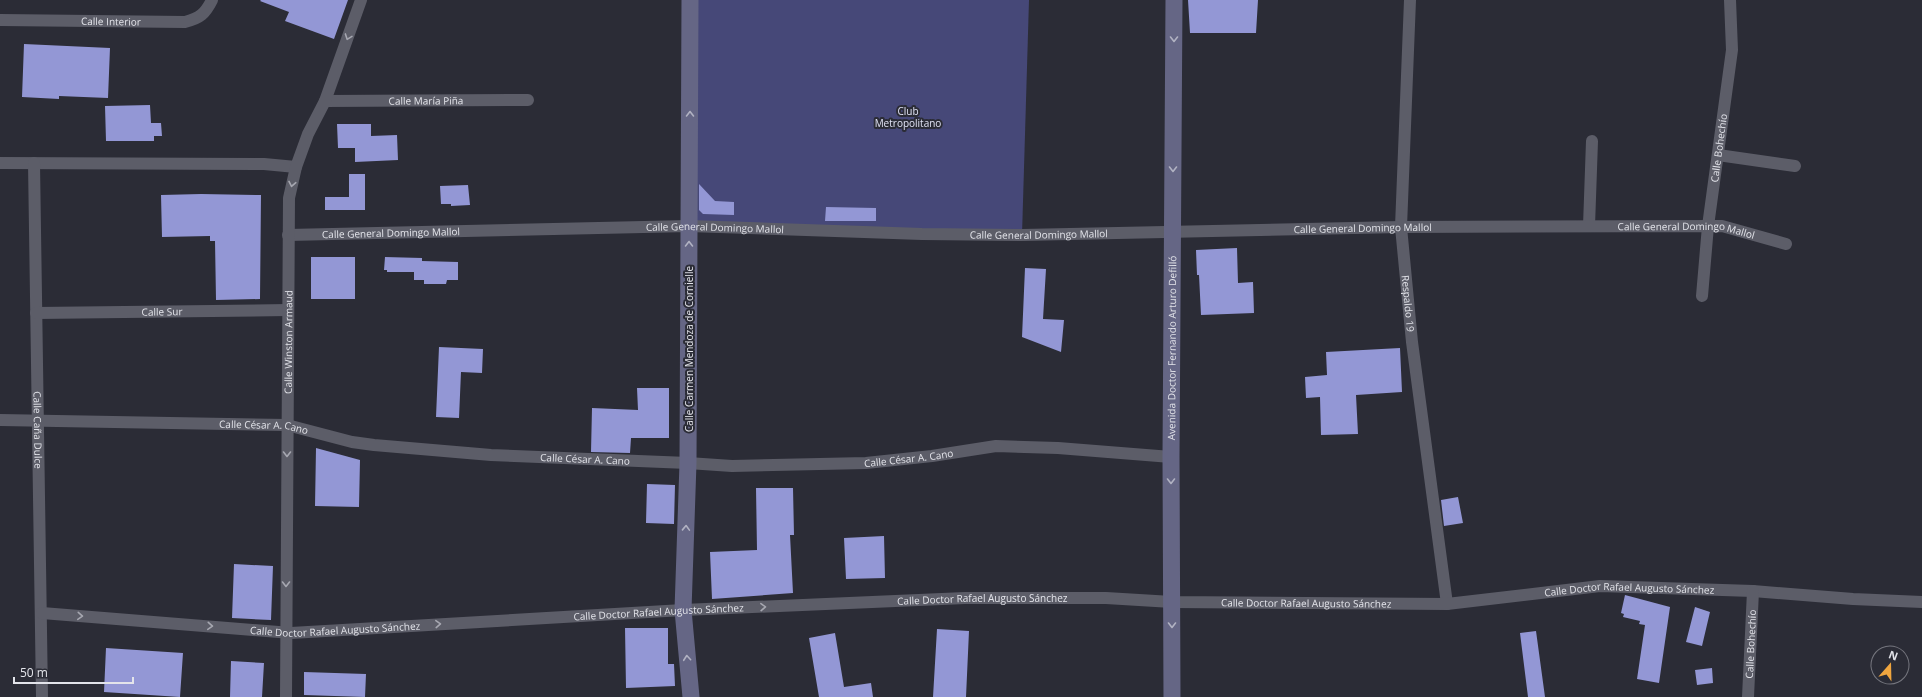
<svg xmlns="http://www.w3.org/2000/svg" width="1922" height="697" font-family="'Open Sans',sans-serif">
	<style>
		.green { fill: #464878 }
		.building { fill: #9397d5 }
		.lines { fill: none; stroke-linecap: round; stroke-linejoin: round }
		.street { stroke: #5c5d68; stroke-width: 12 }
		.secondary { stroke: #656685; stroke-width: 17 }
		.oneway { stroke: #a6a7b0 }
		.oneway2 { stroke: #b1b2c2 }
		.labels { text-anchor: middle; stroke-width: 4; stroke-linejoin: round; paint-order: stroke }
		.street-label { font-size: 10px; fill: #e3e4ea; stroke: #2b2c36 }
		.park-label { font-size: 10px; fill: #e0e2f4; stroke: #2b2c36 }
	</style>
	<rect width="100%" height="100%" fill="#2b2c36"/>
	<!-- green -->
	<path class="green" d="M690 0H1029L1022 235 689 226Z"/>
	<!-- building -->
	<path class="building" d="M261 0H348L334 39 285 21 289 12 260 1Z
		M1188 0H1258L1256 33H1190Z
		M24 44 110 48 108 98 59 96V99L22 97Z
		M150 105 151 123H161L162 136H154V141H106L105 106Z
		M337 124H371V136L397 135 398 160 355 162V148H338Z
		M349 174H365V210H325V197H349Z
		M699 184 715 201 734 202V215L703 214 699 210Z
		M468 185 470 205 451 206V204H441L440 186Z
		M201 194 261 195 260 299 216 300 215 241H210V236L162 237 161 195Z
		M826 207 876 208V221H825Z
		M1237 248 1238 283 1253 282 1254 313 1201 315 1199 275H1197L1196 250Z
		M311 257H355V299H311Z
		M385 257 422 258V261L458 262V280H447L446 284H424V280H414V272H387V270H384Z
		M1025 268 1046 269 1043 319 1064 320 1061 352 1022 337Z
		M439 347 483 349 482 373 461 372 459 418 436 417Z
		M1400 348 1402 392 1356 395 1358 434 1321 435 1320 397 1306 398 1305 377 1327 375 1326 352Z
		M637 388H669V438H631L630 453 591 452 592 408 638 410Z
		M316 448 360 460 359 507 315 506Z
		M647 484 675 485 674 524 646 523Z
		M756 488H793L794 535H790L793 593 712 599 710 552 757 550Z
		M1458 497 1463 523 1444 526 1441 500Z
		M884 536 885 578 846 579 844 538Z
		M234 564 273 566 271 620 232 618Z
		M1625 595 1670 607 1659 683 1637 679 1645 625 1639 624 1640 621 1623 617 1624 614 1621 613Z
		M1695 607 1710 612 1702 646 1686 642Z
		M625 628H668V664H674L675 686 626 688Z
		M937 629 969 631 966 697H933Z
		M1536 631 1545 697H1528L1520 633Z
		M835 633 844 687 871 683 873 697H819L809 638Z
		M106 648 183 653 180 697 104 692Z
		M231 661 264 663 262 697H230Z
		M1712 668 1713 683 1697 685 1695 670Z
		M304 672 366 674 365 697 304 695Z"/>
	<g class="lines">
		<!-- street -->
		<g class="street">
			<path id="s1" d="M1410 0 1401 227 1412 342 1447 604"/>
			<path id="s2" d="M0 20 185 22C200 18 205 14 212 0"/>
			<path id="s3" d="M325 101 528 100"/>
			<path d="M1718 155 1795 166"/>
			<path d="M0 163 264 164 296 167"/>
			<path id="s4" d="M34 163 42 697"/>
			<path d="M1589 226 1592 141"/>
			<path id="s5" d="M288 235 689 226 922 234 1022 235 1401 227 1722 226 1786 244"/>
			<path id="s6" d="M1702 296 1708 226 1732 50 1730 0"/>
			<path id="s7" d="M36 313 288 310"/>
			<path id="s8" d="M0 420 287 425 352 442 374 445 491 455 688 463 732 466 866 463 932 456 996 446 1058 448 1171 457"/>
			<path id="s9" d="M42 613 291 633 683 610 965 598H1106L1172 602 1447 604 1600 586 1753 591 1853 599 1922 602"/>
			<path id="s10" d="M286 697 289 198 296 167 308 134 325 101 361 0"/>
			<path id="s11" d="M1748 697 1753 591"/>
		</g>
		<!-- secondary -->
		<g class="secondary">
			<path d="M690 0 688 463 683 610 691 697"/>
			<path id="s12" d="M1172 697 1171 457 1174 0"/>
		</g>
	</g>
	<!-- one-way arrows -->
	<defs><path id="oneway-chevron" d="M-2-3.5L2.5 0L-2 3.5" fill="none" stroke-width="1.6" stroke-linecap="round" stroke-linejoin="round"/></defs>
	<g class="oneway">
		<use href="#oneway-chevron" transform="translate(348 37) rotate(110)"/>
		<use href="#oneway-chevron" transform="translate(292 184) rotate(101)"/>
		<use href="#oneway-chevron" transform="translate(287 454) rotate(90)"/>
		<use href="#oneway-chevron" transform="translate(286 584) rotate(90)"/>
		<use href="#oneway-chevron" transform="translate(763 607) rotate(-2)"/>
		<use href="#oneway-chevron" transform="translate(80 616) rotate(4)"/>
		<use href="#oneway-chevron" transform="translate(438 624) rotate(-3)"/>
		<use href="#oneway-chevron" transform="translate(210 626) rotate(4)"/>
	</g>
	<g class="oneway2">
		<use href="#oneway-chevron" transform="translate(1174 39) rotate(90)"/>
		<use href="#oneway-chevron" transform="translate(690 114) rotate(-90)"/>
		<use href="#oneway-chevron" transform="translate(1173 169) rotate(90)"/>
		<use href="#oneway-chevron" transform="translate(689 244) rotate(-90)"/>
		<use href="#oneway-chevron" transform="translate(1171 481) rotate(90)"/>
		<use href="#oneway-chevron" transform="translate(686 528) rotate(-88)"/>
		<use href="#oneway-chevron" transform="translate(1172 625) rotate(90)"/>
		<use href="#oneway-chevron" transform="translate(687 658) rotate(-95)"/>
	</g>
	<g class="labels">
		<!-- street labels -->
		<g class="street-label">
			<text dy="4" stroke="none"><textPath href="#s2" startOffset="111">Calle Interior</textPath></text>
			<text dy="4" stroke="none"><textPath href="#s3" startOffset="101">Calle María Piña</textPath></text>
			<text dy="4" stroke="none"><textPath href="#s6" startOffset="149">Calle Bohechío</textPath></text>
			<text dy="4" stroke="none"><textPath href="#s5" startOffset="427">Calle General Domingo Mallol</textPath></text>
			<text dy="4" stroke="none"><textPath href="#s5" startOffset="1075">Calle General Domingo Mallol</textPath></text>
			<text dy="4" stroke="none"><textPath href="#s5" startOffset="1399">Calle General Domingo Mallol</textPath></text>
			<text dy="4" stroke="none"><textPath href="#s5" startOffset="103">Calle General Domingo Mallol</textPath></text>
			<text dy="4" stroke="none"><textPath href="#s5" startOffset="751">Calle General Domingo Mallol</textPath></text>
			<text dy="4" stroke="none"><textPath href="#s1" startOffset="304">Respaldo 19</textPath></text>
			<text dy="4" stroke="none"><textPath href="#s7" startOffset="126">Calle Sur</textPath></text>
			<text dy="4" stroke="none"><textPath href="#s10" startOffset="355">Calle Winston Armaud</textPath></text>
			<text dy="4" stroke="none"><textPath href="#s12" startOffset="349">Avenida Doctor Fernando Arturo Defilló</textPath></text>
			<text transform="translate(689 349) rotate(-90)" y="4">Calle Carmen Mendoza de Cornielle</text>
			<text dy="4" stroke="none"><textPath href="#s8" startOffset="264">Calle César A. Cano</textPath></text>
			<text dy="4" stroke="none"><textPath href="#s4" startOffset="267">Calle Caña Dulce</textPath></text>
			<text dy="4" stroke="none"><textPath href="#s8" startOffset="588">Calle César A. Cano</textPath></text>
			<text dy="4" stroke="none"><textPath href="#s8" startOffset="912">Calle César A. Cano</textPath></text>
			<text dy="4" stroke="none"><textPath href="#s9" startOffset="1590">Calle Doctor Rafael Augusto Sánchez</textPath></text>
			<text dy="4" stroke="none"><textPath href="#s9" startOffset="942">Calle Doctor Rafael Augusto Sánchez</textPath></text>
			<text dy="4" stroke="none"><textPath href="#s9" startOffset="1266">Calle Doctor Rafael Augusto Sánchez</textPath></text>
			<text dy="4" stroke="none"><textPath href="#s9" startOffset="618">Calle Doctor Rafael Augusto Sánchez</textPath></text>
			<text dy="4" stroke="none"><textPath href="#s9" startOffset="294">Calle Doctor Rafael Augusto Sánchez</textPath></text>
			<text dy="4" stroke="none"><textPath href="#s11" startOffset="53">Calle Bohechío</textPath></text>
		</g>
		<!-- park labels -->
		<g class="park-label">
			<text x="908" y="115">Club<tspan x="908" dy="12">Metropolitano</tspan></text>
		</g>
	</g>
	<!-- north arrow -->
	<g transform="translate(1890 665) rotate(20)"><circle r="19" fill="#2b2c36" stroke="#75767e"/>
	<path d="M0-3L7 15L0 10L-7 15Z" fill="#f0a63f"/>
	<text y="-6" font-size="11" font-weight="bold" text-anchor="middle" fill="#e3e4ea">N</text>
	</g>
	<!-- scale -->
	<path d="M14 677v6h119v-6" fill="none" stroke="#e3e4ea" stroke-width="2"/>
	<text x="20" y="677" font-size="12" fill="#e3e4ea" stroke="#2b2c36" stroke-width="3" paint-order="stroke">50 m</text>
</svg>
